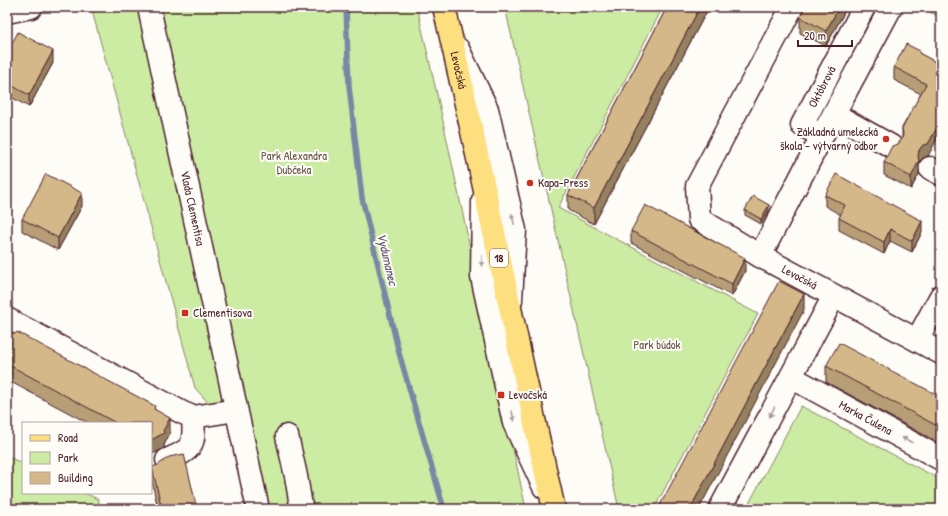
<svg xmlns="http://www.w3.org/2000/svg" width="948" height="516" font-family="'Patrick Hand',sans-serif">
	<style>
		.green { fill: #cceba3; stroke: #8b8567 }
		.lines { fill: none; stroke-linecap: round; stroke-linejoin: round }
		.stream { stroke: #7987a4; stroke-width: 5.5 }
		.minor-casing { stroke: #4a1f2b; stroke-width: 25 }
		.major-casing { stroke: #4a1f2b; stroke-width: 25 }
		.minor { stroke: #fdfcf7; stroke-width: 22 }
		.major { stroke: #fddf80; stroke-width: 22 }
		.wall { fill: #b79e76; stroke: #4a1f2b }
		.shaded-wall { fill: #958160; stroke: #4a1f2b }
		.building { fill: #d5b889; stroke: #4a1f2b }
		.oneway { fill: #ac999b }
		.poi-dot { fill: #c8321e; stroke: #fdfcf7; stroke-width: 1.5 }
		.labels { text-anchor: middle; stroke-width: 4; stroke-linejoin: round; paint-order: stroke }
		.shield { fill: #fdfcf7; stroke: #806168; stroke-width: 1 }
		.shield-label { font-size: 11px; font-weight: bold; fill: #4a1f2b }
		.street-label { font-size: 12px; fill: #4a1f2b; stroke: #fdfcf7 }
		.poi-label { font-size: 12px; fill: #4a1f2b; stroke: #fdfcf7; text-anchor: start }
		.park-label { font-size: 12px; fill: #6a5249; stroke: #fdfcf7 }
		.water-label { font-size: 13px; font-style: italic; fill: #615368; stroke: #fdfcf7 }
	</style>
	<rect width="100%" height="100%" fill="#fdfcf7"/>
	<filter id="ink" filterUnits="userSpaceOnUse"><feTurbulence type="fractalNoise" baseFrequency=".025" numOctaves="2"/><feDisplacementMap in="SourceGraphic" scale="8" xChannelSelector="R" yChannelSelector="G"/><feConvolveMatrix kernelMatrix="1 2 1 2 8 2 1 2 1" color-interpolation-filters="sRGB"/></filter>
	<g filter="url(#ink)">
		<!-- green -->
		<path class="green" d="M91 7H417L441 112 526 509H257L241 439 195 388Z
			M505 7H663L558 208 758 314 654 509H619Z
			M921 7H941V18Z
			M801 406 941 480V509H746Z
			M7 456 23 464V493H84L98 499 101 509H7Z"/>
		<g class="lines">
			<!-- stream -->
			<path class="stream" d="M346 7 349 86 362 198 399 353 444 509"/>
			<!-- minor casing -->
			<g class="minor-casing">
				<g id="minor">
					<path id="s1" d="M149 7 151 17 258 509"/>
					<path id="s2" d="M792 7 697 186 699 219 760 256 941 353"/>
					<path d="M7 12 31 7"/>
					<path d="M458 49 487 109 515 230 511 300"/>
					<path d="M834 114 891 146"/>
					<path id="s3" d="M822 136 802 125 864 7"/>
					<path d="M930 168 941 174"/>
					<path d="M483 201 482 277 514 423 544 487"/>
					<path d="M760 256 822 136 891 7"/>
					<path d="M7 319 183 413 193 417 236 410"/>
					<path d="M917 340 941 296"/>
					<path id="s4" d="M791 377 941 459"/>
					<path d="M287 436 296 476 301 506 299 509"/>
					<path d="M167 460C193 449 195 446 193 417"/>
					<path d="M720 509 834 296"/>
				</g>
			</g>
			<!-- major casing -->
			<g class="major-casing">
				<g id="major">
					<path id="s5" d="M444 7C483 174 516 342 554 509"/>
				</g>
			</g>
			<!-- minor -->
			<use href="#minor" class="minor"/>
			<!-- major -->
			<use href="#major" class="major"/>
		</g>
		<!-- wall -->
		<path class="wall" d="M667 7H709L594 224 568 210V195Z
			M847 7 826 46 800 33V17Z
			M7 53 53 63 29 107 7 95Z
			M920 54 941 65 928 156 923 158 919 162V174L911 189 884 175V162L902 139V128L921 94 894 80V67Z
			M825 195 922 232 912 252 890 241 884 254 839 230V218L841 215 825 206Z
			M82 206 58 250 22 231V219Z
			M745 210H769L761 224 745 215Z
			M631 231 745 271 732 296 631 243Z
			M7 330 155 409 170 433 164 445V448L151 423H88L7 380Z
			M826 366 941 397V444L826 382Z
			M152 467 197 509H158L152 482Z"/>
		<!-- shaded-wall -->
		<path class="shaded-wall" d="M700 7H709L594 224V208Z
			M839 7H847L826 46V31Z
			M53 51V63L29 107V95Z
			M941 120V132L928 156 923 158 919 162V174L911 189V177L919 150Z
			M82 193V206L58 250V238Z
			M769 205V210L761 224V219Z
			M922 221V232L912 252V241Z
			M890 229V241L884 254V242Z
			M745 258V271L732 296V284Z
			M804 294V310L699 509H690Z
			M170 418V433L164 445V448L151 455V440Z"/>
		<!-- building -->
		<path class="building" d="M667 7H700L594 208 568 195Z
			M805 7H839L826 31 800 17Z
			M18 32 53 51 29 95 7 83V53Z
			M906 44 920 51 919 53 941 65V120L928 144 923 145 919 150 918 156 919 161 911 177 884 162 892 146 898 144 902 139 903 134 902 128 926 84 894 67Z
			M46 174 82 193 58 238 22 219Z
			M836 174 922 221 912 241 890 229 884 242 839 218 845 205 825 195Z
			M753 196 769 205 761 219 745 210Z
			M645 205 745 258 732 284 631 231Z
			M779 281 804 294 690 509H658Z
			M7 330 15 334 17 332 155 406 154 409 170 418 163 431 164 433 151 440V423H116L7 364Z
			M839 343 941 397V428L826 366Z
			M184 454 197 509H162L152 467 158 465 169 457Z"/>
		<!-- one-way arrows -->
		<defs><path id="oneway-solid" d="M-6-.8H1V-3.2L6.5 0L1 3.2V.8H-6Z"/></defs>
		<g class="oneway">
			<use href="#oneway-solid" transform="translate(513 219) rotate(-103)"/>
			<use href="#oneway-solid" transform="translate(482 261) rotate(91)"/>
			<use href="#oneway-solid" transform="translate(772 412) rotate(118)"/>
			<use href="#oneway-solid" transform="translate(513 416) rotate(77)"/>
			<use href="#oneway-solid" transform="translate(907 440) rotate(-152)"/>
		</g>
	</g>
	<!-- markers -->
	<g class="poi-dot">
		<circle cx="886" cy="139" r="4"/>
		<circle cx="530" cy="183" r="4"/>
		<rect x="181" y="309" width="8" height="8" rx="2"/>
		<rect x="497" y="391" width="8" height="8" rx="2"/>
	</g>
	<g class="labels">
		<!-- shield labels -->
		<rect class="shield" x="490" y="249" width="18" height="18" rx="3"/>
		<g class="shield-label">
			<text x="499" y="262">18</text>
		</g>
		<!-- street labels -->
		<g class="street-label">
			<text dy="4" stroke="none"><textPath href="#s5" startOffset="65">Levočská</textPath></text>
			<text dy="4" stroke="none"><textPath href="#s3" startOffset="66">Októbrová</textPath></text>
			<text dy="4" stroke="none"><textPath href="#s1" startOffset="206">Vlada Clementisa</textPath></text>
			<text dy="4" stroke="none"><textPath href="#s2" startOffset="352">Levočská</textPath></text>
			<text dy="4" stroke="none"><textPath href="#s4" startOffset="85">Marka Čulena</textPath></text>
		</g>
		<!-- poi labels -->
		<g class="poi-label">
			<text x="878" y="136" text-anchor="end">Základná umelecká<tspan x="878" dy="14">škola - výtvarný odbor</tspan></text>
			<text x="538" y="187">Kapa-Press</text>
			<text x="193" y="317">Clementisova</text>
			<text x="509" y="399">Levočská</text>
		</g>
		<!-- park labels -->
		<g class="park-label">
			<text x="294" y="160">Park Alexandra<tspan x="294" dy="14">Dubčeka</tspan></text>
			<text x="657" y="349">Park búdok</text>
		</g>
		<!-- water labels -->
		<g class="water-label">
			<text transform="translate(388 259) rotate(77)" y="5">Vydumanec</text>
		</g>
	</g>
	<!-- margin -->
	<rect width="948" height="516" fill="none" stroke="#fdfcf7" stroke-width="24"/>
	<rect x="12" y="12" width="924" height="492" fill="none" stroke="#4a1f2b" stroke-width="1.5" filter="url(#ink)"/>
	<!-- legend -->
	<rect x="22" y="422" width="130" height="72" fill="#fdfcf7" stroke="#b5a4a5"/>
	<rect x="30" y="435" width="20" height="6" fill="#fddf80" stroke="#b5a4a5"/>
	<text x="58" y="442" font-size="12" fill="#4a1f2b">Road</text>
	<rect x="30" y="452" width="20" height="12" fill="#cceba3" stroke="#b5a4a5"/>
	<text x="58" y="462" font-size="12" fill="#4a1f2b">Park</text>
	<rect x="30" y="472" width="20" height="12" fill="#d5b889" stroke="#b5a4a5"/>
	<text x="58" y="482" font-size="12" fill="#4a1f2b">Building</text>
	<!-- scale -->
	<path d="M798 40v6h54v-6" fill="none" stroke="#4a1f2b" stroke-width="2"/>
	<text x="804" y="40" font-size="12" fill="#4a1f2b" stroke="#fdfcf7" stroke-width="3" paint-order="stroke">20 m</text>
</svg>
